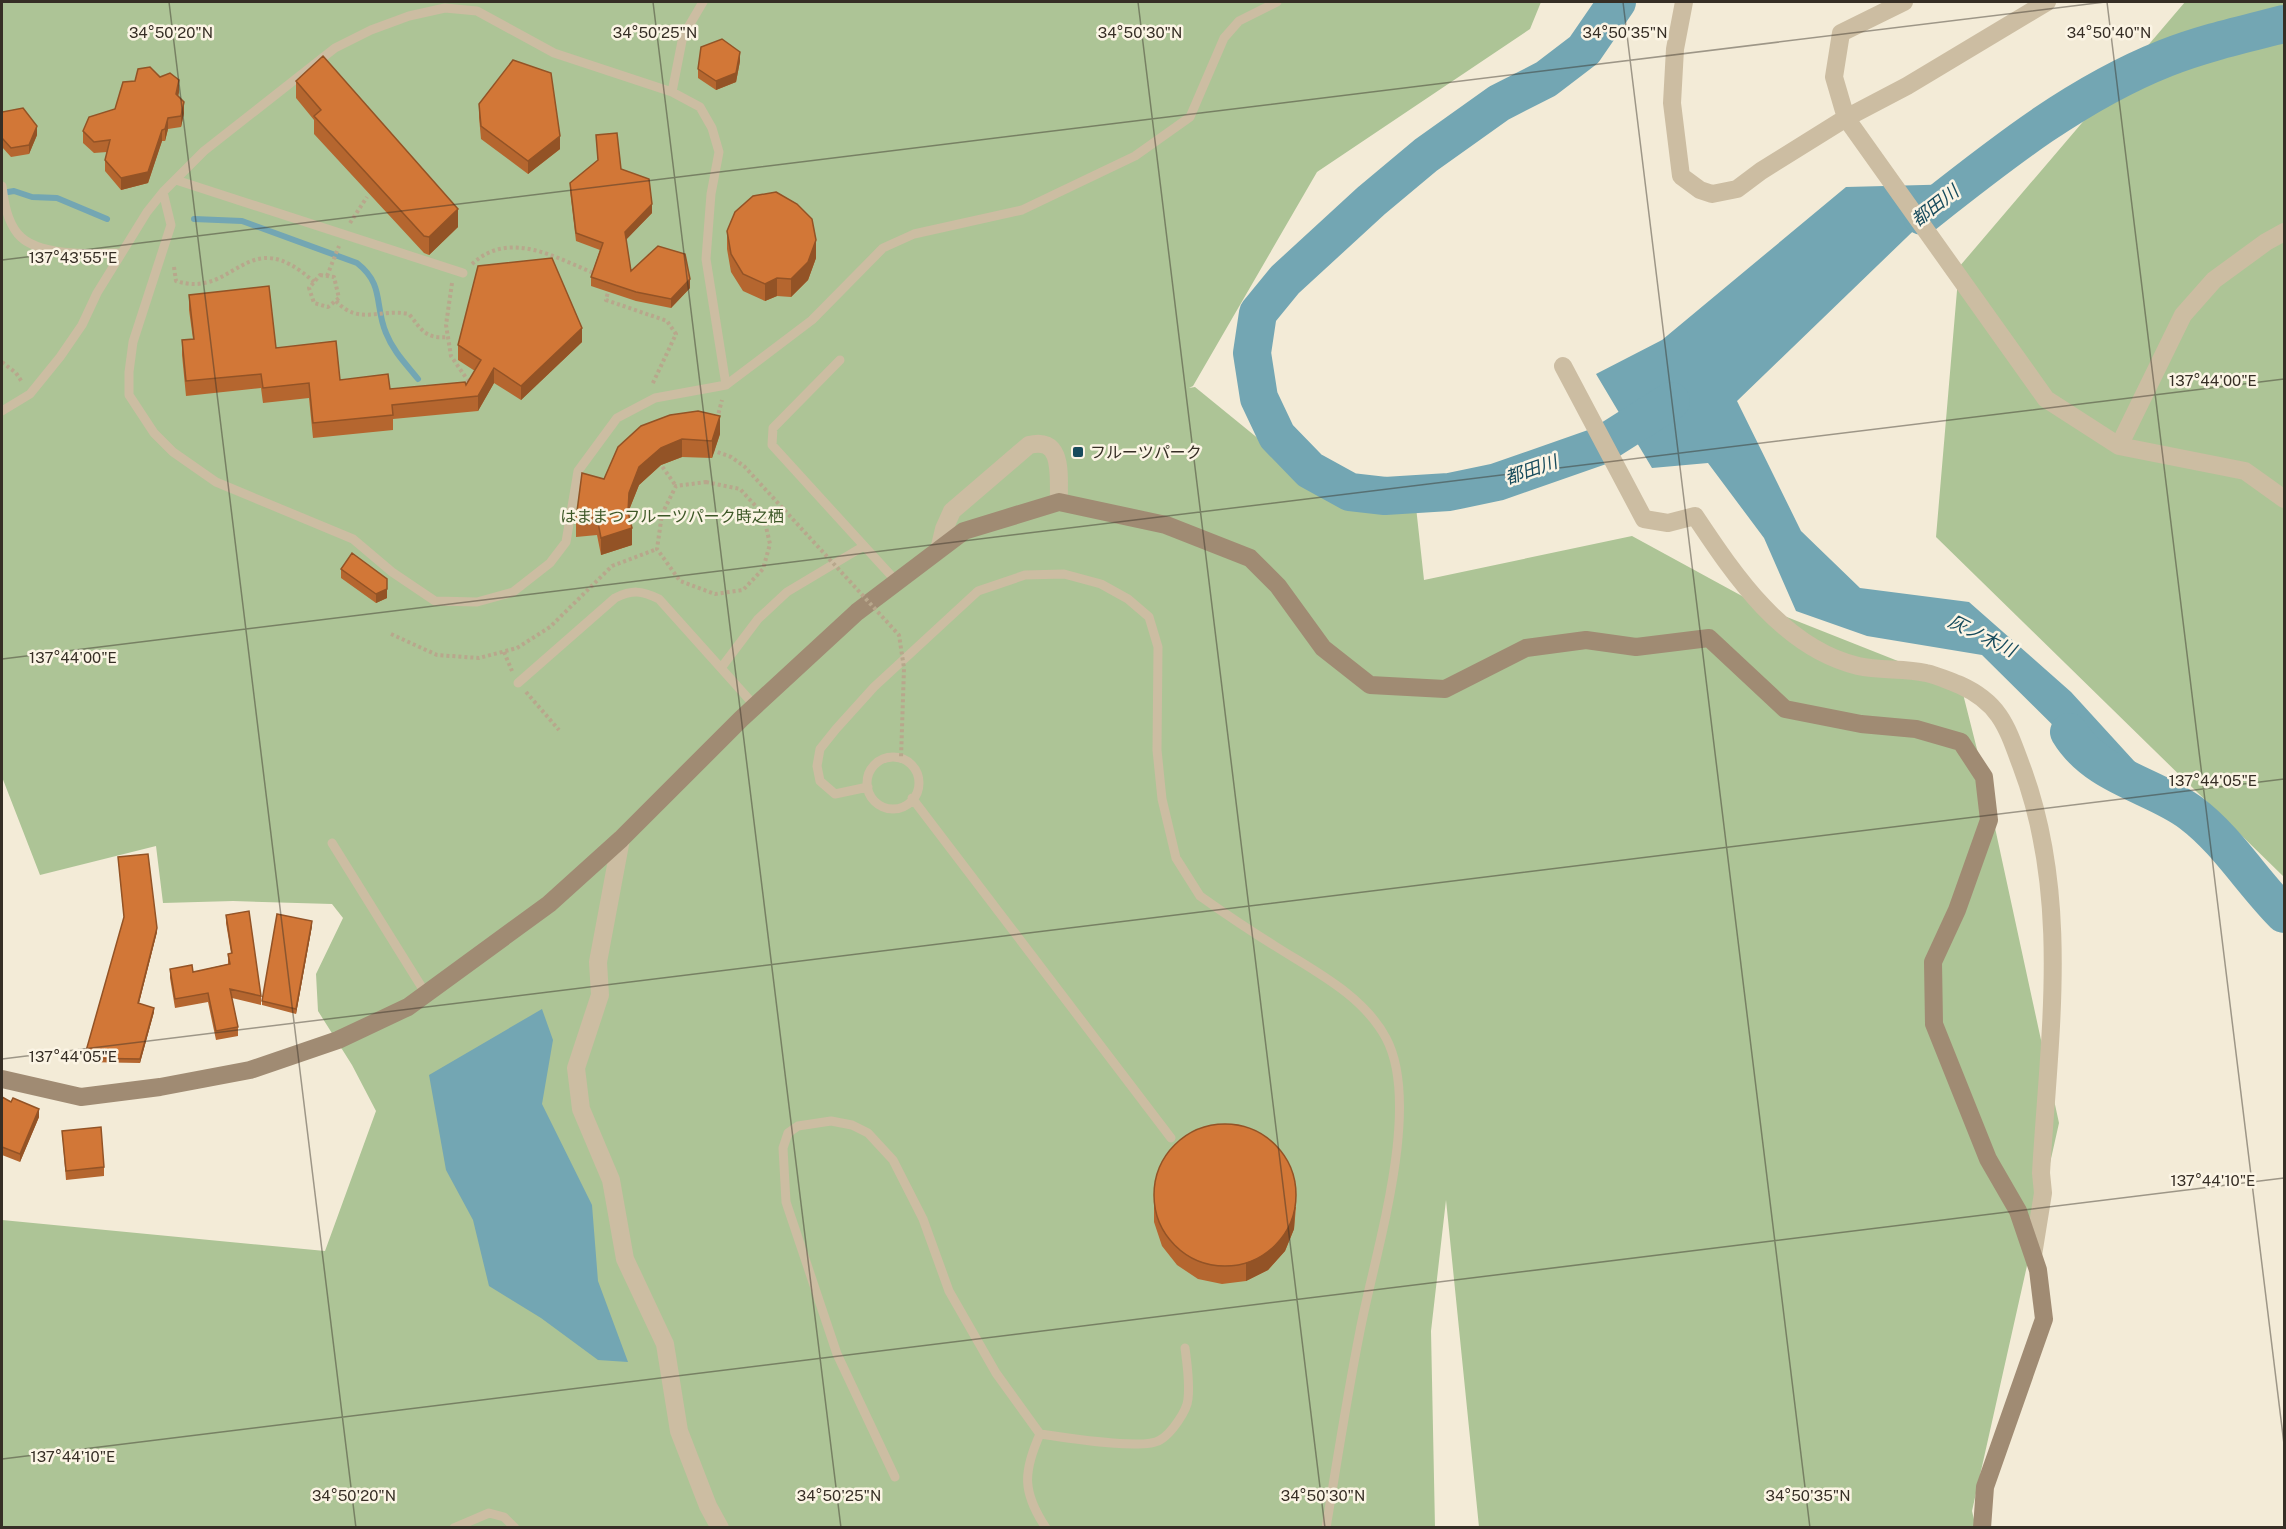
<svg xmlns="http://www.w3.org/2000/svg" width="2286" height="1529" font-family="'Public Sans','Noto Sans JP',sans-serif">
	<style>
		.green { fill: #adc496 }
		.water { fill: #73a6b3 }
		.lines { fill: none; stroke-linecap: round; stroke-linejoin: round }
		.stream { stroke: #73a6b3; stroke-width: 6 }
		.river { stroke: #73a6b3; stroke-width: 38 }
		.path { stroke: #b8a78c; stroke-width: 4; stroke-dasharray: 3 3; stroke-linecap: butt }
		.lane { stroke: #ccbda2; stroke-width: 9 }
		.street { stroke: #ccbda2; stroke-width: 18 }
		.secondary { stroke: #a08b73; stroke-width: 18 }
		.path-bridge { stroke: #b8a78c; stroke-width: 4; stroke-dasharray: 3 3; stroke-linecap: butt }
		.wall { fill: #b5662f }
		.shaded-wall { fill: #935326 }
		.building { fill: #d27737; stroke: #935326; stroke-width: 1.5 }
		.ticks { fill: none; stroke: #362e25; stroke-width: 1.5; stroke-opacity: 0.45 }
		.poi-dot { fill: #174b5c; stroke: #fbf4e4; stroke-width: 2 }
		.labels { text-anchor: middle; stroke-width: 5; stroke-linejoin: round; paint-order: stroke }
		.poi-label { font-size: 16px; fill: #362e25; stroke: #fbf4e4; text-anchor: start }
		.park-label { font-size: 16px; fill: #3d5727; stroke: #fbf4e4 }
		.water-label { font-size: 18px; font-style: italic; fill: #174b5c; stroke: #fbf4e4 }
		.ticks-label { font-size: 15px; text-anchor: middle; fill: #362e25; stroke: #fbf4e4; stroke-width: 5; stroke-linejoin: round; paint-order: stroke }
	</style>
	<rect width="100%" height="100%" fill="#f3ebd7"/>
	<!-- green -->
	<path class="green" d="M2 2H1541L1530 29 1317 172 1193 386 1189 388 1195 387 1346 510 1416 507 1424 580 1632 536 1764 608 1961 686 1984 777 2059 1123 1972 1511 1976 1528 1479 1527 1446 1200 1431 1331 1435 1527H2V1220L325 1251 376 1111 352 1065 318 1011 316 974 343 918 332 904 233 901 163 903 156 846 40 875 2 777Z
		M2185 2H2284V877L1936 537 1959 267Z"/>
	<!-- water -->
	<path class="water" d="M1962 184 1737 401 1801 531 1860 588 1969 602 2071 692 2166 796 2086 758 1982 655 1867 636 1796 611 1764 538 1708 463 1652 468 1596 374 1662 340 1846 187Z
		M542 1009 553 1040 542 1104 592 1205 598 1281 628 1362 598 1360 541 1318 489 1286 473 1220 446 1170 429 1075Z"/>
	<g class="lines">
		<!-- stream -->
		<path class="stream" d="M2 193 14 191 32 197 57 198 107 219
			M194 219 242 221 357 263C385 285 374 305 386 333 393 351 406 364 418 379"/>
		<!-- river -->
		<path class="river" d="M1617 2 1584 50 1546 79 1499 103 1426 155 1371 201 1285 280 1258 313 1252 353 1259 398 1277 436 1310 470 1350 492 1385 496 1449 492 1497 482 1600 446 1671 401
			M1922 216C1998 156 2075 94 2166 58 2204 43 2245 34 2284 24
			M2069 732C2096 777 2154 785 2191 813 2227 840 2252 882 2284 914"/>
		<!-- path -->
		<path class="path" d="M350 223 367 197
			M472 264C510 229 556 258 596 274
			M174 267 176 281C236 300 246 220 314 282
			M320 275 334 277 339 298 328 307 314 303 309 288Z
			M327 276 339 246
			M452 283 446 325 451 356 471 385
			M609 288 606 300 667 321 676 334 652 385
			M336 301C359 326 380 308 409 314 422 330 425 339 448 337
			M2 362 16 373 22 382
			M717 419 722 400
			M659 462 676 486
			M706 482 740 489 763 514 770 544 763 569 743 590 715 594 680 581 657 549 662 514 676 486Z
			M391 634 437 655 479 658 517 648 550 627 612 566 657 549
			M504 652 512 671
			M526 692 559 730"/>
		<!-- lane -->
		<path class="lane" d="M672 92 683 36 703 2
			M176 180 463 273
			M2 186C4 202 7 221 18 234 37 257 93 254 121 253
			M163 192 171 225 133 342 129 372V395L154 433 173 452 216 482 353 539 392 572 435 601 477 602 513 592 550 563 566 542 578 471 617 418 655 398 726 385 812 320 883 248 914 234 1022 210 1135 156 1190 117 1224 38 1239 21 1277 2
			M840 360 773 428 772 445 897 582
			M2 411 30 394 60 357 82 325 97 293 147 212 163 192 204 151 335 48 371 30 409 16 445 8 477 11 554 53 672 92 700 107 712 128 719 152 711 194 706 259 726 385
			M721 668 758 619 787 592 864 546
			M518 683 615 598C632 590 641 590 659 599L755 706
			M867 783a26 26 0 1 1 52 0a26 26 0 1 1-52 0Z
			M868 787 835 794 820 781 817 766 820 749 836 729 874 687 978 591 1025 575 1064 574 1101 584 1128 599 1149 617 1158 647 1157 750 1162 799 1176 858 1200 896C1224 913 1249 930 1275 946 1314 971 1363 995 1386 1038 1423 1107 1374 1256 1360 1331 1347 1396 1337 1462 1326 1528
			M912 798 1171 1138
			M332 843 426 994
			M1040 1434C1023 1472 1022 1492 1046 1528
			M895 1477 837 1354 786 1202 783 1148 788 1133 798 1126 831 1121 852 1125 868 1133 893 1160 923 1219 949 1291 996 1373 1040 1434C1062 1437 1143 1451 1160 1440 1171 1434 1187 1411 1188 1399 1190 1382 1187 1364 1185 1348
			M454 1528 489 1513 504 1517 515 1528"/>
		<!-- street -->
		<path class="street" d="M1684 2 1675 49 1672 103 1681 176 1700 190 1712 194 1737 189 1761 171 1846 118 1907 86 2047 2
			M1904 2 1841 33 1834 77 1846 118 2046 399 2119 446 2245 471 2284 499
			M1563 366 1644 519 1668 523 1695 516C1735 576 1783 648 1858 666 1880 671 1904 668 1926 673 1937 675 1949 681 1960 685 2000 703 2007 727 2021 765 2071 897 2049 1036 2041 1173L2043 1193 2033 1255
			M2119 446 2183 315 2214 280 2266 242 2284 232
			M939 550 944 529 952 511 1029 445C1065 436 1058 478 1059 502
			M621 839 598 962 600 995 576 1068 581 1109 611 1180 625 1259 665 1344 679 1431 708 1506 720 1528"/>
		<!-- secondary -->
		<path class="secondary" d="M2 1079 81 1097 160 1087 250 1070 338 1040 408 1007 549 904 621 839 741 719 857 612 964 531 1059 502 1166 525 1250 558 1278 586 1323 648 1370 685 1445 689 1526 648 1586 640 1636 647 1709 638 1785 709 1861 724 1916 729 1961 742 1984 777 1989 820 1957 910 1933 962 1934 1024 1988 1159 2018 1211 2038 1270 2044 1319 1985 1487 1982 1528"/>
		<!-- path-bridge -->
		<path class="path-bridge" d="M712 450 731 457 744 466 899 635 904 668 901 758"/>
	</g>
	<!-- wall -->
	<path class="wall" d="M740 61 736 82 716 90 698 78V69Z
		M160 77 179 92 178 96 184 113 181 127 168 129 165 141H162L148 183 121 190 105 171V160L107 152 94 153 83 143V131Z
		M296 81 458 227 429 255 424 253 314 134V120L296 98Z
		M479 104 560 149 528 174 481 139 479 117Z
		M2 112 37 135 29 154 11 157 2 147Z
		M596 135 652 213 626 239 631 271 690 288 671 308 636 301 591 286V277L600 250 576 241 570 191V183L598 161Z
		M727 231 816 258 808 280 791 297 777 296 765 301 743 291 731 272 727 249Z
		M189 295 276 348 340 380 390 389 466 385 475 371 458 360V345L582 342 521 400 494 383 478 411 393 419V430L313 438 309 398 263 403 261 388 186 396 182 355V340L193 339 189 310Z
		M720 434 712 458 682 457 661 465 639 485 629 510 632 545 601 555 597 535 576 537V519L604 479 618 447Z
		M341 569 387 598 376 603 341 578Z
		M118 857 157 932 139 1003 154 1012 140 1063 84 1062V1058L124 918Z
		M226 915 261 996V1005L232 998 238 1027V1036L216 1040 208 1002 175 1008 170 978V969L193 972 228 964V954L231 953 226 923Z
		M312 926 296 1014 262 1005V1001Z
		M2 1097 39 1117 20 1162 2 1155Z
		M62 1131 104 1167V1176L66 1180Z
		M1154 1204 1296 1207 1294 1229 1285 1251 1268 1270 1246 1281 1222 1284 1198 1279 1177 1265 1162 1246 1154 1222Z"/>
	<!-- shaded-wall -->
	<path class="shaded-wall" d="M740 52V61L736 82 716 90V81Z
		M179 80V92L176 106V94Z
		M184 102V113L181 127V116Z
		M168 118V129L165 141V129Z
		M37 126V135L29 154V145Z
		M162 130V141L148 183 121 190V178Z
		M560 136V149L528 174V161Z
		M652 204V213L625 241V232Z
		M458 209V227L429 255V237Z
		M816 240V258L808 280 791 297V279Z
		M777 278V296L765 301V284Z
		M690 279V288L671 308V299Z
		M582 328V342L521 400V386Z
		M494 368V383L478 411V396Z
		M720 416V434L712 458V441Z
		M682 439V457L661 465 639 485 629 510 628 529 632 528V545L601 555V538L629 493 639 467 661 448Z
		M387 579V598L376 603V594Z
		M312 921V926L296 1014V1009Z
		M157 928V932L138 1007V1003Z
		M154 1008V1012L140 1063V1059Z
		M39 1109V1117L20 1162V1154Z
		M1296 1190 1294 1229 1285 1251 1268 1270 1246 1281V1263Z"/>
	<!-- building -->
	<path class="building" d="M722 39 740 52 736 73 716 81 698 69 701 47Z
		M323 56 458 209 429 237 424 236 314 116 321 110 296 81Z
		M513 60 551 73 560 136 528 161 481 126 479 104Z
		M150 67 160 77 170 73 179 80 176 94 184 102 181 116 168 118 165 129 162 130 148 172 121 178 105 160 110 140 94 142 83 131 89 117 115 109 123 82 135 81 138 69Z
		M23 108 37 126 29 145 11 148 2 138V112Z
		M617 133 621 169 649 179 652 204 625 232 631 271 658 246 685 254 690 279 671 299 636 292 591 277 603 243 576 233 570 183 598 160 596 135Z
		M776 192 797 204 812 219 816 240 808 262 791 279 777 278 765 284 743 274 731 254 727 231 735 212 753 196Z
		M552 258 582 328 521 386 494 368 478 396 392 405 393 415 313 423 309 383 263 388 261 374 186 381 182 340 194 339 189 295 269 286 276 348 336 341 340 380 388 374 390 389 465 382 466 385 481 360 458 345 478 266Z
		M698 411 720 416 712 441 682 439 661 448 639 467 629 493 628 512 632 528 601 538 597 517 576 519 582 473 604 479 618 447 641 426 670 415Z
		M352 553 387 579V589L376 594 341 569Z
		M148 854 157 928 138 1003 154 1008 140 1059 84 1058 124 917 118 857Z
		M249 911 261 996 230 989 238 1027 216 1031 208 993 175 999 170 969 192 965 193 972 230 964 228 954 232 953 226 915Z
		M277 914 312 921 296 1009 262 1001Z
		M2 1097 11 1102 13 1098 39 1109 20 1154 2 1147Z
		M1154 1195a71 71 0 1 1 142 0a71 71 0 1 1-142 0Z
		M101 1127 104 1167 66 1171 62 1131Z"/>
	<!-- ticks -->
	<path class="ticks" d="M169 2 356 1528M653 2 841 1528M1138 2 1325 1528M1623 2 1810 1528M2107 2 2284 1444M2 260 2105 2M2 659 2284 379M2 1059 2284 779M2 1459 2284 1178"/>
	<!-- markers -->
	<rect class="poi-dot" x="1072" y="446" width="12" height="12" rx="3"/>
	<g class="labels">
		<!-- poi labels -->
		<g class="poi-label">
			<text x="1090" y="458">フルーツパーク</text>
		</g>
		<!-- park labels -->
		<g class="park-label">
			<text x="672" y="522">はままつフルーツパーク時之栖</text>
		</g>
		<!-- water labels -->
		<g class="water-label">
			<text transform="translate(1935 206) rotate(-38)" y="6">都田川</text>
			<text transform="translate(1531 470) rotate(-19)" y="6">都田川</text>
			<text transform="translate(1982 636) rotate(26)" y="6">灰ノ木川</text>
		</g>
	</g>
	<g class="ticks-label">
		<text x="171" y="38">34°50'20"N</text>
		<text x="655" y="38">34°50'25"N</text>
		<text x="1140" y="38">34°50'30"N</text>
		<text x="1625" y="38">34°50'35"N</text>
		<text x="2109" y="38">34°50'40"N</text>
		<text x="73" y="263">137°43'55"E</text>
		<text x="2213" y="386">137°44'00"E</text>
		<text x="73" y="663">137°44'00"E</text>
		<text x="2213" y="786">137°44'05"E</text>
		<text x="73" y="1062">137°44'05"E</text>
		<text x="2213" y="1186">137°44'10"E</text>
		<text x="73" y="1462">137°44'10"E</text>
		<text x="354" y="1501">34°50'20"N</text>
		<text x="839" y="1501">34°50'25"N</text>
		<text x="1323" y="1501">34°50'30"N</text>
		<text x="1808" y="1501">34°50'35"N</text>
	</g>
	<!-- border -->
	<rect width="2286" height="1529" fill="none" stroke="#362e25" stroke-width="6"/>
</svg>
